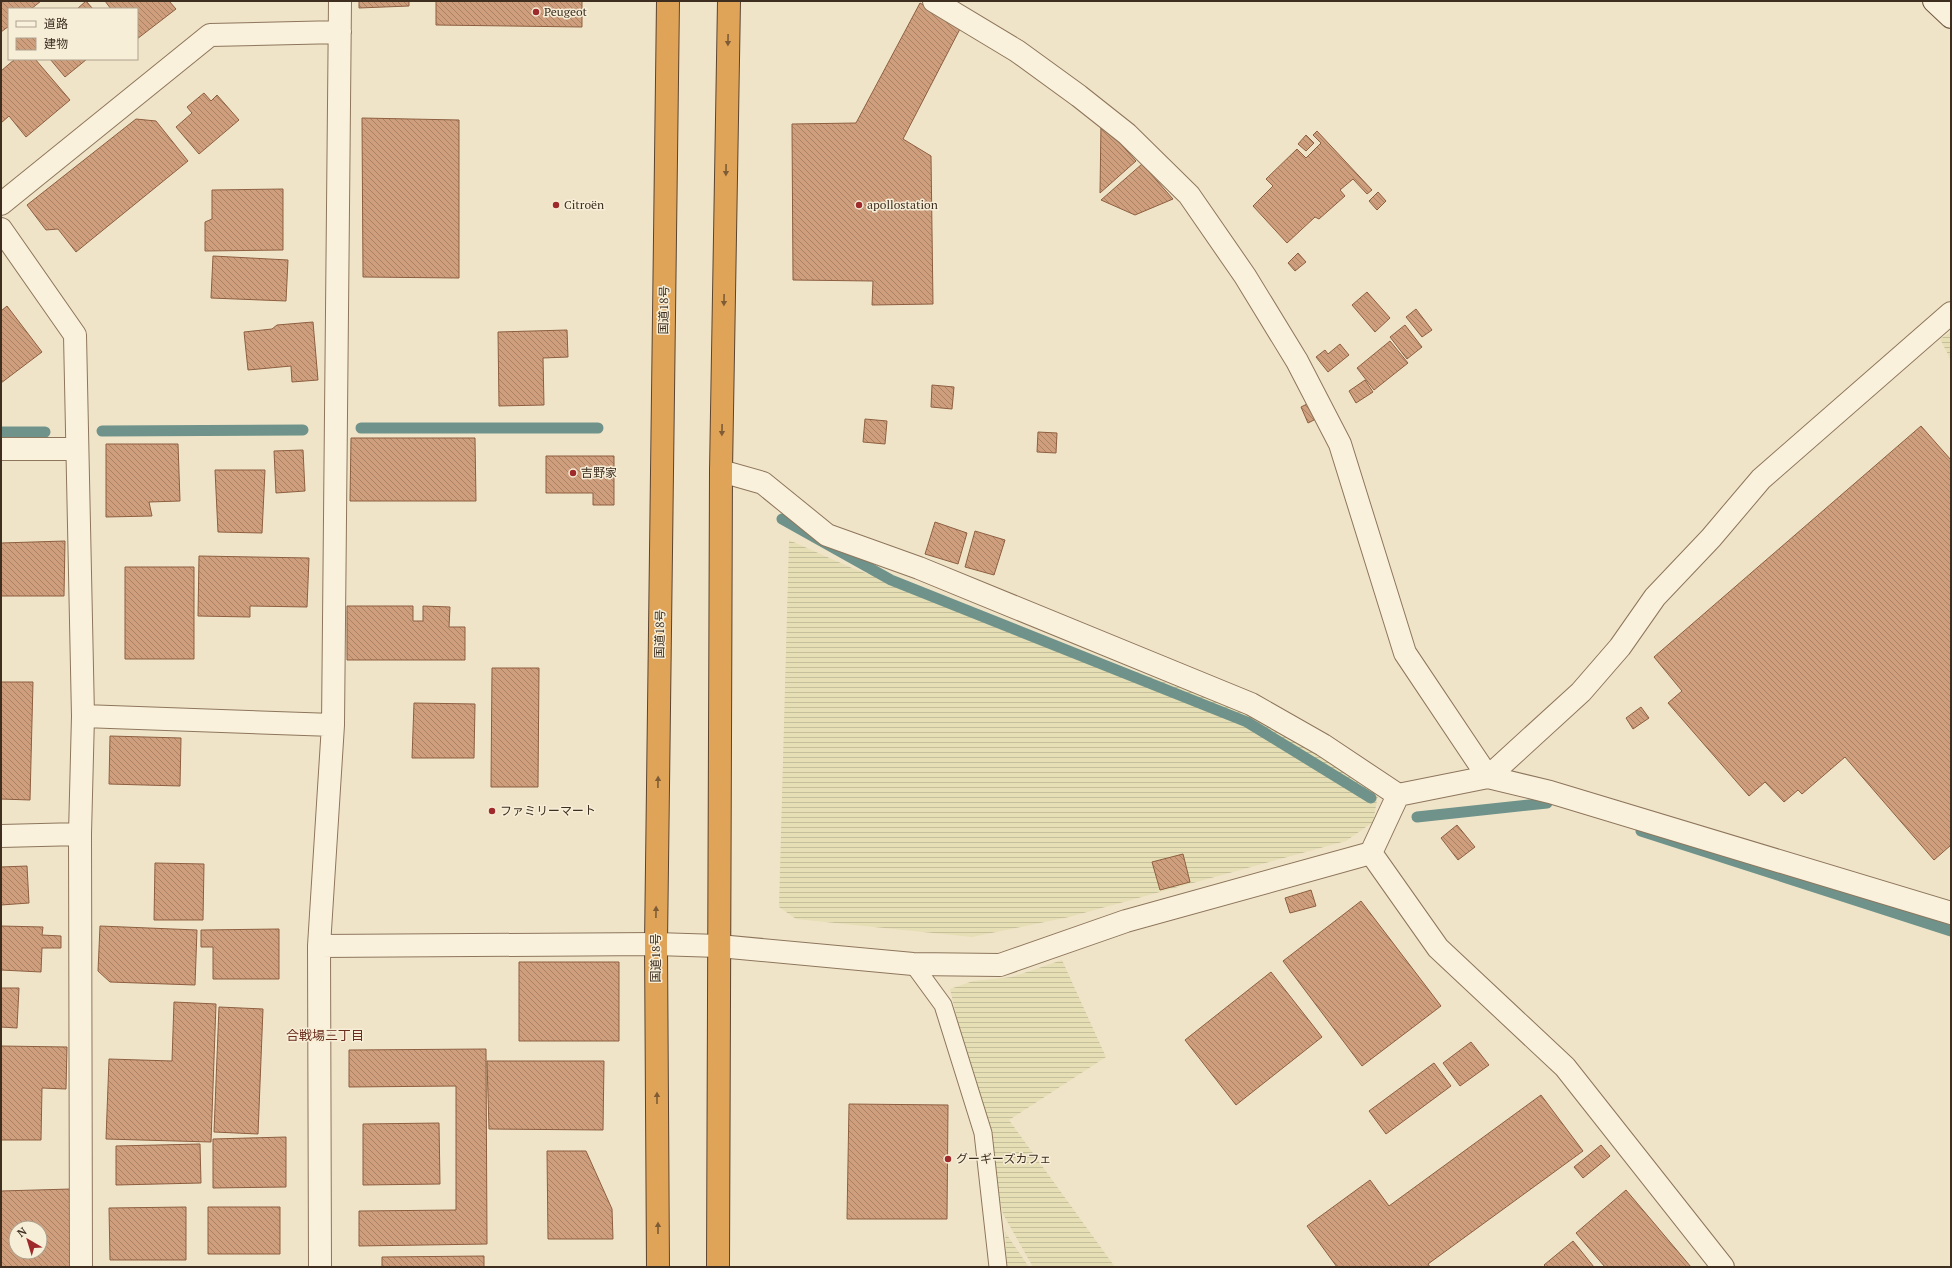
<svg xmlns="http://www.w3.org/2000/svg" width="1952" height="1268" font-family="'PT Serif','Noto Sans JP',serif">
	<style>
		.farmland { fill: url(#farmland-rules) }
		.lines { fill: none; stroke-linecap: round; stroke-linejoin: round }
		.stream { stroke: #6f938a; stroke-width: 11 }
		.building { fill: url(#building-back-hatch); stroke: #8d5f41; fill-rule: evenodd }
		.lane-casing { stroke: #8d765c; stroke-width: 19 }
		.street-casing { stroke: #8d765c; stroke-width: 24 }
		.secondary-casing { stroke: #6f573f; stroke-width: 24 }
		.highway-casing { stroke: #5b4430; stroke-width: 24 }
		.lane { stroke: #faf1dc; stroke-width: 17 }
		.street { stroke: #faf1dc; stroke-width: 22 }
		.secondary { stroke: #faf1dc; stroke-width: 22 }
		.highway { stroke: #e0a458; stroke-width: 22 }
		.oneway { fill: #7e5d36 }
		.poi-dot { fill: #9e2a2b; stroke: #f7eed8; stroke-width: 1.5 }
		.labels { text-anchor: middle; stroke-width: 3; stroke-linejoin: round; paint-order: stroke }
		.poi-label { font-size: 12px; fill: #3d2e20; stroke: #f7eed8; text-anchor: start }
		.street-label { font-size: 12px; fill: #3d2e20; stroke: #f7eed8 }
		.neighbourhood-label { font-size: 13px; fill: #6b2e1e; stroke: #f7eed8 }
	</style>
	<defs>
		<pattern id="farmland-rules" width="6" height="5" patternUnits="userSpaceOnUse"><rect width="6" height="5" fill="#e6deb5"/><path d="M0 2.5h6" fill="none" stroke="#c6bf9b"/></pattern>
		<pattern id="building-back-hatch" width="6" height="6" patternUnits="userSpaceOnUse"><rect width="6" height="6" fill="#cf9f7d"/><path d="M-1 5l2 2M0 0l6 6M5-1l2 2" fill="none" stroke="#a98266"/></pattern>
	</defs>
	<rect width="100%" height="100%" fill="#f0e4c8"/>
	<!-- farmland -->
	<path class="farmland" d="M1951 332V360L1940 339Z
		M789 540 852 568 1249 713 1379 790 1373 822 1346 841 1069 917 972 937 796 919 779 907Z
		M1062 960 1106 1057 1009 1120 1115 1267H1033L1003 1214 950 989 973 981 1012 977Z
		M1005 1232 1029 1267H1007Z"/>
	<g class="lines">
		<!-- stream -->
		<path class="stream" d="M361 428H598
			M102 431 303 430
			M1 432H45
			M782 519 891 580 1247 722 1371 798
			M1417 817 1547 803
			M1641 831 1951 931"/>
	</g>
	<!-- building -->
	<path class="building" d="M1 1H41L31 9H9V26L1 32Z
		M86 1 93 9H77Z
		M105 1H169L176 9 137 39V9H111Z
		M359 1H409V6L359 8Z
		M436 1H582V27L436 25Z
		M920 3 961 27 903 139 931 156 933 304 872 305 873 281 793 280 792 124 856 123Z
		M15 59H35L70 100 26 137 9 116 1 123V71Z
		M50 59H87L65 77Z
		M204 93 211 101 217 95 239 120 199 154 176 127 192 113 187 107Z
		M362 118 459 120V278L363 277Z
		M136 119 156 121 188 161 76 252 58 229 46 230 27 205Z
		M1101 122 1136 161 1100 193Z
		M1317 131 1372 190 1367 194 1353 179 1340 190 1345 196 1319 219 1315 217 1287 243 1253 206 1273 186 1266 179 1297 149 1306 158 1321 143 1313 135Z
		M1306 135 1314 143 1306 151 1298 144Z
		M1142 164 1173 199 1135 215 1101 200Z
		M283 189V250L205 251V222L212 219V190Z
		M1378 192 1386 201 1377 210 1369 201Z
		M1298 253 1306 262 1295 271 1288 263Z
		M213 256 288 260 286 301 211 298Z
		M1367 292 1390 318 1375 332 1352 305Z
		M7 306 42 352 1 383V311Z
		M1416 309 1432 330 1422 337 1406 317Z
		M313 322 318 380 292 382 291 366 248 370 244 332 272 329 277 325Z
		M1405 325 1422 347 1407 359 1390 337Z
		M567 330 568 357 543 358 544 405 499 406 498 332Z
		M1390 341 1408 363 1374 390 1357 368Z
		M1340 344 1349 355 1328 372 1316 357 1325 350 1328 354Z
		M1365 380 1373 392 1356 403 1349 391Z
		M932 385 954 387 952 409 931 407Z
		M1309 403 1316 419 1308 423 1301 407Z
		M865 419 887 421 885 444 863 442Z
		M1921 426 1951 460V845L1934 860 1845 757 1802 794 1798 790 1784 802 1765 782 1749 796 1668 703 1682 691 1654 657Z
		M1038 432 1057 433 1056 453 1037 452Z
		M351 438H475L476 501H350Z
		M106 444H178L180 501 149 502 152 516 106 517Z
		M303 450 305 491 276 493 274 451Z
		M546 456H614V505H593V493H546Z
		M215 470H265L262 533 218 532Z
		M935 522 967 533 958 564 925 554Z
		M975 531 1005 540 994 575 965 567Z
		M65 541 64 596H1V543Z
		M199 556 309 558 307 607 250 606V617L198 616Z
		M125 567H194V659H125Z
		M347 606H413V621H423V606L450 607 449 627H465V660H347Z
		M492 668H539L538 787H491Z
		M1 682H33L30 800 1 799Z
		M414 703 475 704 474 758H412Z
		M1641 707 1649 718 1633 729 1626 718Z
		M110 736 181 738 180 786 109 784Z
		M1457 825 1475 847 1458 860 1441 838Z
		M1183 854 1190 882 1160 890 1152 862Z
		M155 863 204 864 203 920H154Z
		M27 866 29 903 1 905V867Z
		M1311 890 1316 906 1290 913 1285 898Z
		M1361 901 1441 1006 1362 1066 1283 961Z
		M1 926 43 927 42 935 61 936V948H42L41 972 1 970Z
		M100 926 197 930 195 985 110 982 98 971Z
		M279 929V979H213V947H201V930Z
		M519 962H619V1041H519Z
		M1271 972 1322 1037 1236 1105 1185 1040Z
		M1 988H19L17 1028 1 1027Z
		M174 1002 216 1004 211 1142 106 1139 109 1059 172 1061Z
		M219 1007 263 1009 258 1134 214 1132Z
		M1471 1042 1489 1065 1460 1086 1443 1063Z
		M1 1046 67 1047 66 1089 42 1088 41 1140H1Z
		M486 1049 487 1244 359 1246V1211L456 1210V1086L349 1087V1050Z
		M487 1061H604L603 1130 489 1129Z
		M1434 1063 1451 1086 1386 1134 1369 1111Z
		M1541 1095 1583 1151 1428 1264 1430 1267H1337L1307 1226 1370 1180 1389 1206Z
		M849 1104 948 1105 947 1219H847Z
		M439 1123 440 1184 363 1185V1124Z
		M286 1137V1187L213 1188V1139Z
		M200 1144 201 1183 116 1185V1146Z
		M1601 1145 1610 1156 1583 1178 1574 1167Z
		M547 1151H586L612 1209 613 1239H548Z
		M71 1189 73 1267H1V1191ZM16 1228H40V1252H16Z
		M1626 1190 1691 1267H1605L1576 1233Z
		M186 1207V1260H110L109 1208Z
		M208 1207H280V1254H208Z
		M1573 1241 1594 1267H1546L1544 1265Z
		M484 1256V1267H382V1257Z"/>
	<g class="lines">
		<!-- lane casing -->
		<g class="lane-casing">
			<path id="lane" d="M913 964 943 1005 983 1133 998 1267"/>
		</g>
		<!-- street casing -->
		<g class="street-casing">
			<path id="street" d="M934 1 1017 51 1079 96 1127 134 1189 195 1245 276 1297 361 1340 444 1405 653 1488 777
				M1 204 210 35 340 32
				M1 229 75 335 83 716 80 834 81 1267
				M1 449H77
				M721 471 763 483 827 535 919 568 1251 704 1323 745 1398 795
				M83 716 333 725
				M1488 777 1581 692 1620 647 1655 597 1711 538 1761 479 1951 313
				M1 836 80 834
				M1371 853 1438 948 1565 1067 1723 1267
				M319 946 656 944 719 946 913 964 1000 965 1126 921 1371 853 1398 795 1488 777 1550 792 1951 913
				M320 1267 319 946 333 725 340 1"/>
		</g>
		<!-- secondary casing -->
		<g class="secondary-casing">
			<path id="secondary" d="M1934 1 1951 17"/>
		</g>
		<!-- highway casing -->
		<g class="highway-casing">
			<path id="highway" d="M658 1267 656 944 668 1
				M718 1267 721 471 729 1"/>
		</g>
		<!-- lane -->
		<use href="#lane" class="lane"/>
		<!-- street -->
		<use href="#street" class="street"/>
		<!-- secondary -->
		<use href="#secondary" class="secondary"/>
		<!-- highway -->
		<use href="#highway" class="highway"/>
	</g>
	<!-- one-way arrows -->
	<defs><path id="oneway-solid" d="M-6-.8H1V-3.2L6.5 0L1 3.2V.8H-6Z"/></defs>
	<g class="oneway">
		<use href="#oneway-solid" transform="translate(728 40) rotate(91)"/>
		<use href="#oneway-solid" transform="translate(726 170) rotate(91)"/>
		<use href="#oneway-solid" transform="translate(724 300) rotate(91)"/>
		<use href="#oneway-solid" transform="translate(722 430) rotate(91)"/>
		<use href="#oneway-solid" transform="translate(658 782) rotate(-89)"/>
		<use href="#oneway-solid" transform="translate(656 912) rotate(-89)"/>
		<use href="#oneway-solid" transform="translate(657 1098) rotate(-90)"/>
		<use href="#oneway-solid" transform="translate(658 1228) rotate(-90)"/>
	</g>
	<!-- markers -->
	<g class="poi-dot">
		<circle cx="536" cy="12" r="4"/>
		<circle cx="556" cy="205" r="4"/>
		<circle cx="859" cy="205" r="4"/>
		<circle cx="573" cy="473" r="4"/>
		<circle cx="492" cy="811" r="4"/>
		<circle cx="948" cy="1159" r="4"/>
	</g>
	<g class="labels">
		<!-- poi labels -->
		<g class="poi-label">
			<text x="544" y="16">Peugeot</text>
			<text x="564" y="209">Citroën</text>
			<text x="867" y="209">apollostation</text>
			<text x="581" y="477">吉野家</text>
			<text x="500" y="815">ファミリーマート</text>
			<text x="956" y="1163">グーギーズカフェ</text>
		</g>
		<!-- street labels -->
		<g class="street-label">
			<text transform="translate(664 310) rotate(-89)" y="4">国道18号</text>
			<text transform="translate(660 634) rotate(-89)" y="4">国道18号</text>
			<text transform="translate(656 958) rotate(-90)" y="4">国道18号</text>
		</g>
		<!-- neighbourhood labels -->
		<g class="neighbourhood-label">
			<text x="325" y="1040">合戦場三丁目</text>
		</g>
	</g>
	<!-- border -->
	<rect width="1952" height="1268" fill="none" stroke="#3d2e20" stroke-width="4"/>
	<!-- legend -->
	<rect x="8" y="8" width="130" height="52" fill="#f7eed8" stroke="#ada18e"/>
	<rect x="16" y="21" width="20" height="6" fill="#faf1dc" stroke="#ada18e"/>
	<text x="44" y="28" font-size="12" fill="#3d2e20">道路</text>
	<rect x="16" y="38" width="20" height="12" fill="url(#building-back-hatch)" stroke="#ada18e"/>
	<text x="44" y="48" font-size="12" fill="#3d2e20">建物</text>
	<!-- north arrow -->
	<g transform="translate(28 1240) rotate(322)"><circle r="19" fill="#f7eed8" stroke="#ada18e"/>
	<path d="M0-3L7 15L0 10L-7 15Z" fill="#9e2a2b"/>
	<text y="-6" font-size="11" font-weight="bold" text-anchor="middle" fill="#3d2e20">N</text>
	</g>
</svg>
